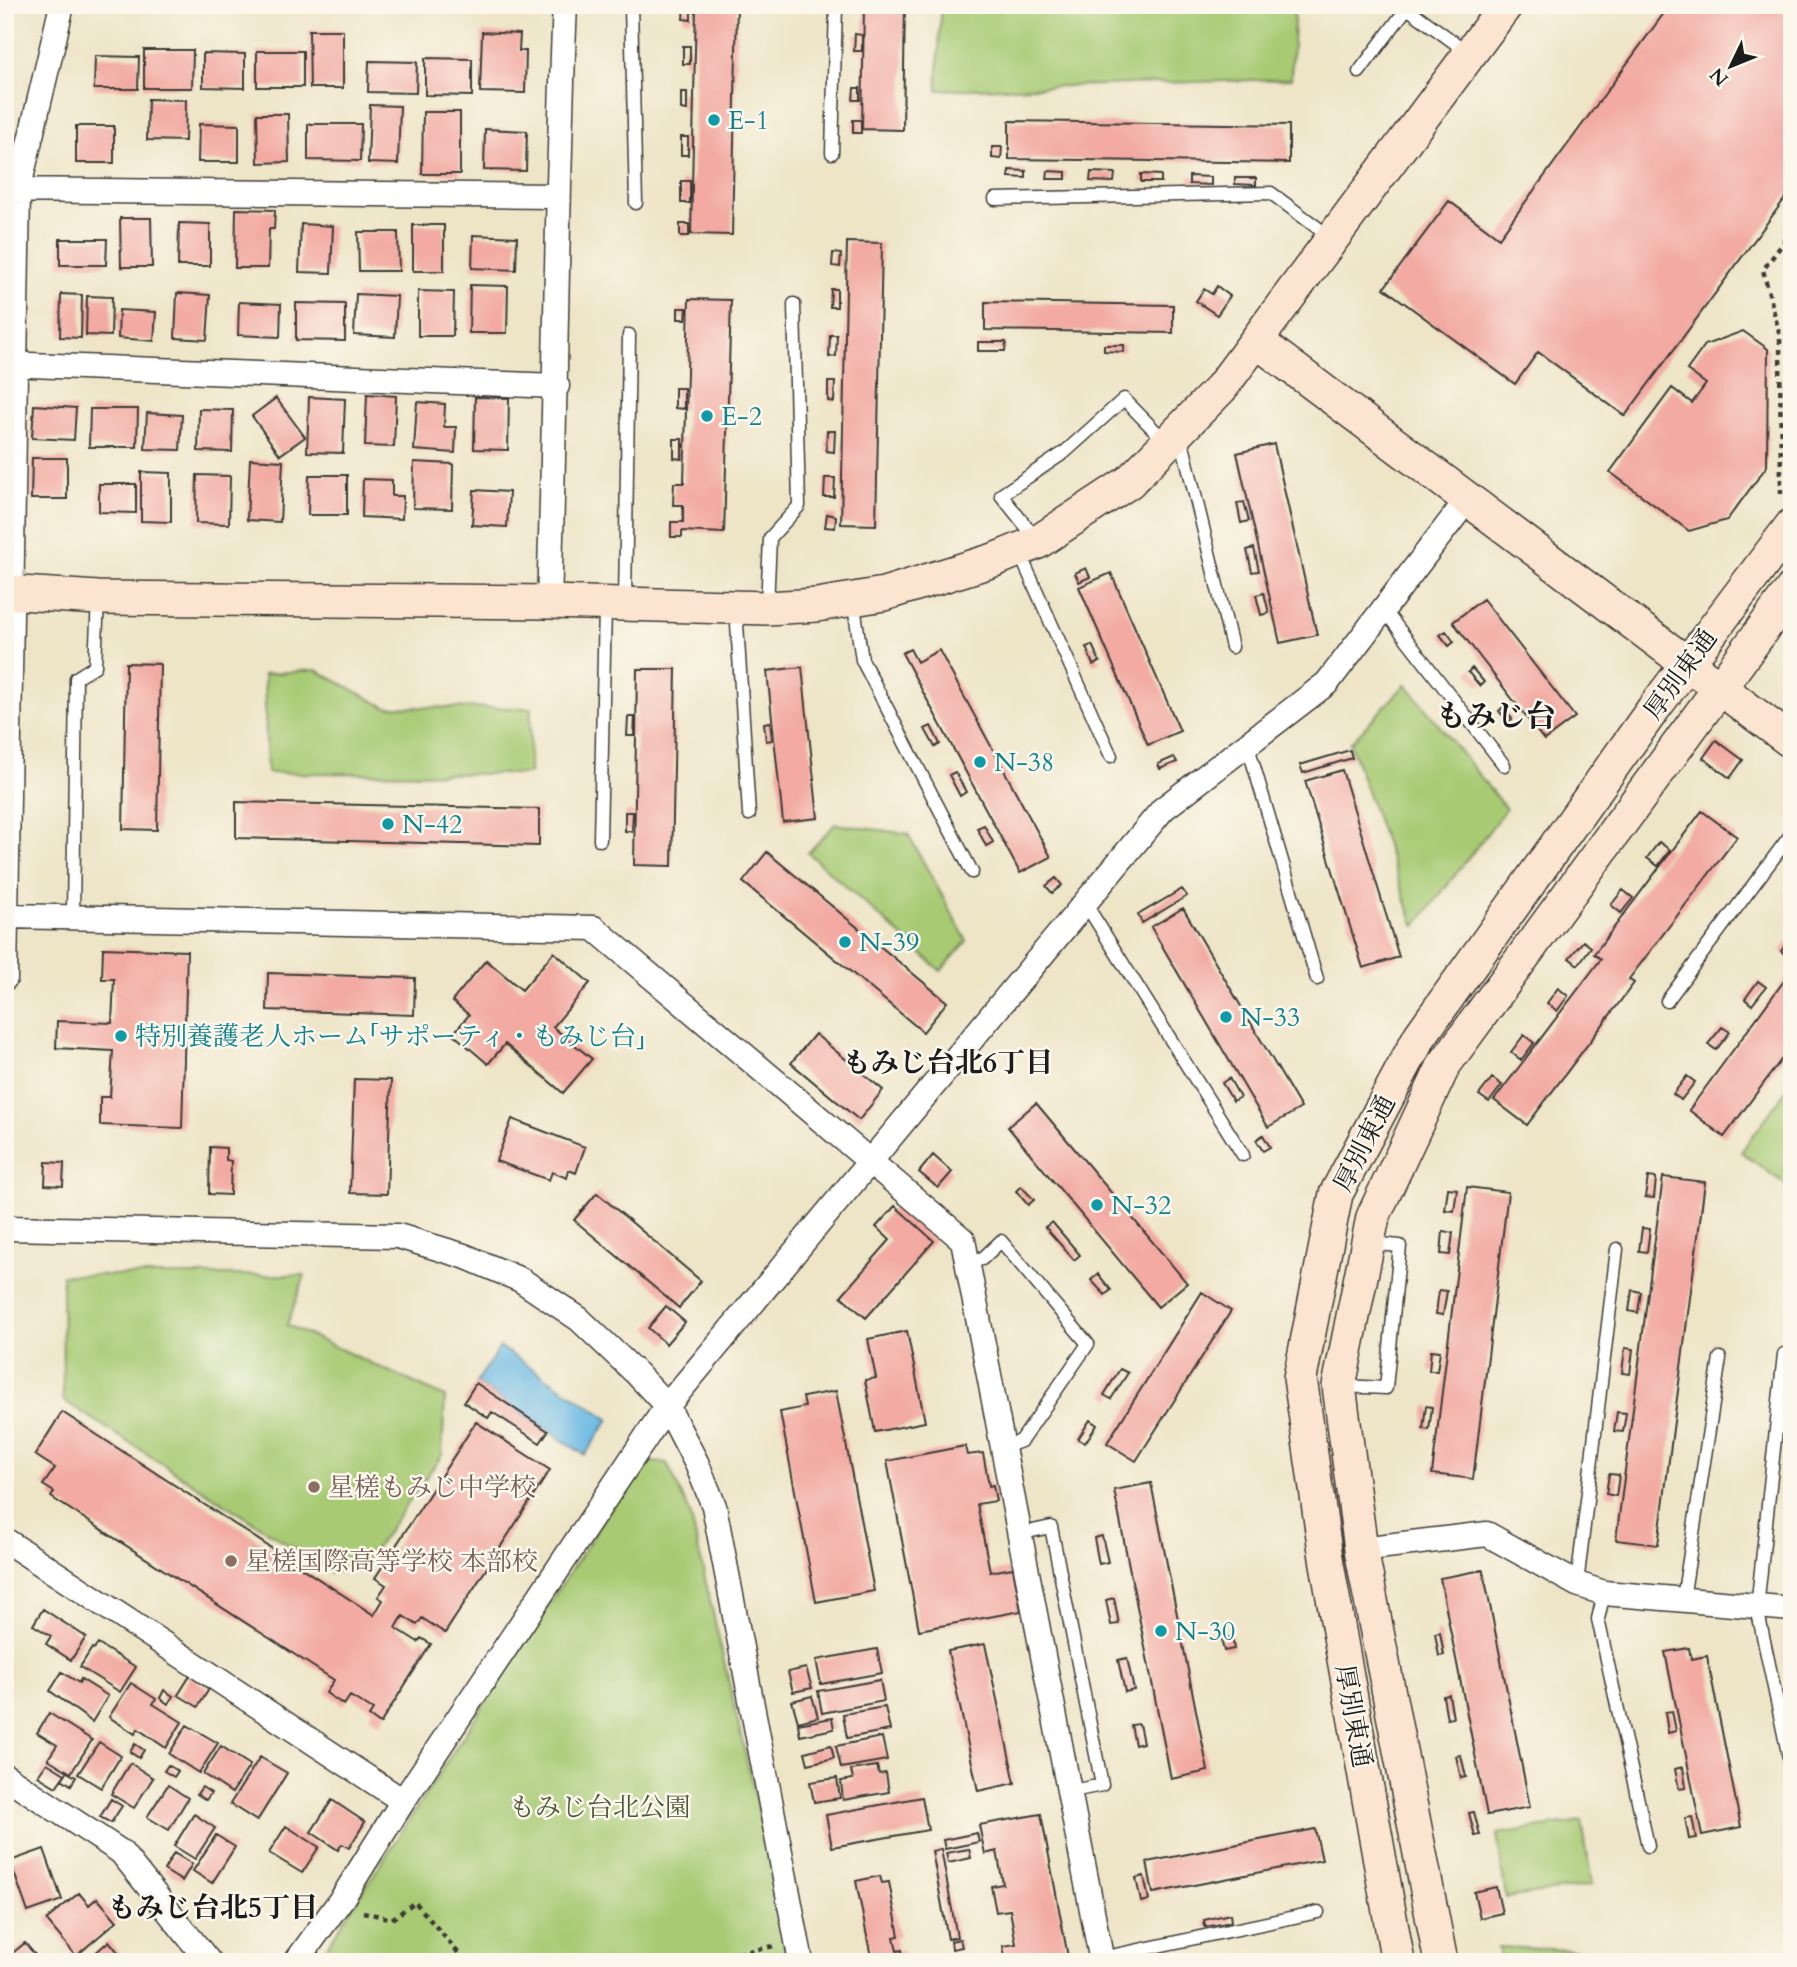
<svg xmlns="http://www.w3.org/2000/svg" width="1797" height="1967" font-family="Cardo,'Noto Serif JP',serif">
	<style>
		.green { fill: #a7ca73; stroke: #627348; stroke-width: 2 }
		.water { fill: #68b8e3; stroke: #426a80; stroke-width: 2 }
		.building { fill: #f2aaa2 }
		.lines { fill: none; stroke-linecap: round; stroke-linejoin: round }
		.lane-casing { stroke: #3c3a36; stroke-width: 15 }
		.street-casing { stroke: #3c3a36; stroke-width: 27 }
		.secondary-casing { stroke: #3c3a36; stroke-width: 36 }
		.path { stroke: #3c3a36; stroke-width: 4.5; stroke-dasharray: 5 5; stroke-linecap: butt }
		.lane { stroke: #fff; stroke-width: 12 }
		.street { stroke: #fff; stroke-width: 24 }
		.secondary { stroke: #fce5d0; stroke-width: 33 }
		.culture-dot { fill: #0f9aa8; stroke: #fbf7ec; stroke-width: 2.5 }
		.education-dot { fill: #8d6e63; stroke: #fbf7ec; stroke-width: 2.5 }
		.labels { text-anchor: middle; stroke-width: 5; stroke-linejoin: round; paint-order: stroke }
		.culture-label { font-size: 26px; fill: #0d838f; stroke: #fbf7ec; text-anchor: start }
		.street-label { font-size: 26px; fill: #1c1c1c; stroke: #fbf7ec }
		.education-label { font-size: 26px; fill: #785e54; stroke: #fbf7ec; text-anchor: start }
		.park-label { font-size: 26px; fill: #4d593a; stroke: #fbf7ec }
		.neighbourhood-label { font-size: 28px; font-weight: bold; fill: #1c1c1c; stroke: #fbf7ec }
		.quarter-label { font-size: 30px; font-weight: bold; fill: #1c1c1c; stroke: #fbf7ec }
	</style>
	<rect width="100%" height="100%" fill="#fbf7ec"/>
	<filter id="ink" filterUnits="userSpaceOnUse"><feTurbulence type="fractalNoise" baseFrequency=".0143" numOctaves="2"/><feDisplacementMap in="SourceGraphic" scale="14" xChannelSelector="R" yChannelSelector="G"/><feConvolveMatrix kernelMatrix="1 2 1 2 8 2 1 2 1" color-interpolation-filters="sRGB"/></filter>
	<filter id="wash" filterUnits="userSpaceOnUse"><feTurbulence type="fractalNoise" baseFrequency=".00686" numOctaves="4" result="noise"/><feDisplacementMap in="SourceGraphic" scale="28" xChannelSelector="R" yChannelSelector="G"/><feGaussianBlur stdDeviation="1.57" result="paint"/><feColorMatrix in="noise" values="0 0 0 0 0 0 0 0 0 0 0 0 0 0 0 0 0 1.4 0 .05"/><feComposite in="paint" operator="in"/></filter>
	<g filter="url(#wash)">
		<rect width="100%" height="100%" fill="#eee5c7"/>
		<!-- green -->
		<path class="green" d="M941 5H1295L1291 79 937 90Z
			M316 670 385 707 531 708 529 774 267 773 264 674Z
			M1406 684 1506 809 1415 927 1350 743Z
			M835 824 908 834 967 941 941 971 808 853Z
			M1792 1082V1189L1741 1152Z
			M62 1275H305L287 1325 445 1397 442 1455 363 1566 331 1572 63 1400Z
			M641 1462 667 1463 690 1513 793 1962H317Z
			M1582 1821 1592 1885 1506 1898 1497 1834Z
			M1498 1947 1715 1956 1716 1962H1501Z"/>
		<!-- water -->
		<path class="water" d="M500 1347 609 1419 585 1455 476 1383Z"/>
		<g id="blocks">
			<!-- building -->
			<path class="building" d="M696 5H737L732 235 691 234Z
				M864 5H905L903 130 862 129Z
				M1670 5H1792V189L1625 416 1538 352 1515 384 1384 288 1449 201 1499 238Z
				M684 8H691V20L683 19Z
				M309 30H343V88H310Z
				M482 32 520 34 519 51H526L525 93 480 92Z
				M855 34 862 35V51H854Z
				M683 46H690V64H683Z
				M144 50H193L192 88H144Z
				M257 51H303V87H257Z
				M203 53 245 54V88L203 87Z
				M95 56 139 57 138 89H94Z
				M425 58 472 59V96L425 95Z
				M369 61 417 62 416 93 368 92Z
				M5 86H10L7 120H5Z
				M854 88H860V100H853Z
				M681 92H687V110L681 109Z
				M148 99 186 100 185 141 147 140Z
				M370 105 400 106 398 164 368 163Z
				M423 112H460V174H422Z
				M257 114H288L289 162 258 163Z
				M853 120H861V133H853Z
				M1009 121 1289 125V163L1009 159Z
				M199 124 239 125V162H198Z
				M308 124H361L360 161 308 160Z
				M76 126H114V163H76Z
				M485 129 527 131 526 171 484 170Z
				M681 137H688V155H681Z
				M992 147H1002L1001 159 992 158Z
				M1009 170 1026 171V178L1009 177Z
				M1048 171 1066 172V179H1047Z
				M1091 172 1115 173 1114 182 1090 181Z
				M1141 174 1161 175V182H1141Z
				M1189 176 1211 177V185L1189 184Z
				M1235 178H1256V185L1235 184Z
				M681 181H690V203H681Z
				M236 209 275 210 274 229H269L268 268H235Z
				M120 218H151L152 267H121Z
				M179 223 210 224V266H178Z
				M301 224 333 226 331 273 299 272Z
				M680 224H689V236H680Z
				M413 225H444V271H413Z
				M358 232H398L399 271H359Z
				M473 235 517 237 516 270 472 268Z
				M60 239H107L106 265H60Z
				M847 242 882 243 876 525 841 524Z
				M833 253 841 254 840 267 832 266Z
				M470 285 508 286 507 333H469Z
				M1217 286 1230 296 1217 315 1196 301 1204 289 1212 294Z
				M831 289H837V307H830Z
				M418 291 454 292 453 336H418Z
				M177 293 210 295 207 340 175 338Z
				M61 294 82 295 81 338 60 337Z
				M356 294 397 296 395 337 354 335Z
				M87 296 112 297 111 336 86 335Z
				M689 299 731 300 724 533 682 531V537H671V522H683V505H673L674 483H684Z
				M239 302 281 304 280 337 238 335Z
				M985 302 1173 305V333L985 330Z
				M296 303 345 304V341L296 340Z
				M678 308H687L686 319H678Z
				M119 310 156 312 154 341 118 338Z
				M1743 331 1768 349 1767 466 1727 520 1689 531 1610 472 1672 388 1692 403 1706 384 1687 370 1705 345Z
				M830 335H837L836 356 829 357Z
				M978 342H1006L1005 351H978Z
				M1104 345H1124V352L1104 351Z
				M828 382H835L834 402 828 401Z
				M675 388H684V409L675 408Z
				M367 394 396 396 394 447 365 446Z
				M309 397 345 399 343 453 307 452Z
				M475 397 509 398 508 450 474 449Z
				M276 398 305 437 280 455 252 416Z
				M417 402 445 404 444 427H456L455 453 414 450Z
				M34 405 76 408 74 440 32 438Z
				M90 409H138L137 447H89Z
				M199 409 233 410 232 452 198 451Z
				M147 413 182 415 180 450 145 449Z
				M827 431H835L834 452 826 451Z
				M674 439H682V459L674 458Z
				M1274 444 1317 635 1280 643 1237 453Z
				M32 458H67V499H31Z
				M250 459 283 461 280 522 247 520Z
				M414 462 453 464 452 509 413 508Z
				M141 472 171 473V522L141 521Z
				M197 475 230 476 229 524 196 523Z
				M309 475H347V515H308Z
				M825 478H835L834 497H824Z
				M363 479 392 480V496H403L402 519 362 517Z
				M99 484H136V513L99 512Z
				M474 490 509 492 507 527 472 525Z
				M1244 502 1249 521 1241 523 1237 503Z
				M827 514 836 516 835 528 825 527Z
				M1254 548 1259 571 1252 572 1247 550Z
				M1086 568 1090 577 1079 582 1075 573Z
				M1111 573 1180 731 1148 745 1079 587Z
				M1264 593 1269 613 1261 615 1256 595Z
				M1483 599 1575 717 1544 740 1453 622Z
				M1446 631 1454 642 1449 646 1440 635Z
				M1092 645 1100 662 1093 665 1086 647Z
				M910 649 917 662 939 650 1051 857 1020 873 909 666 902 653Z
				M126 663 160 664 157 830 123 829Z
				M802 667 818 818 783 822 767 671Z
				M1472 668 1484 682 1480 686 1468 672Z
				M637 669H676L672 866 634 865Z
				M1503 707 1512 719 1508 722 1499 711Z
				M628 717H635L634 736H627Z
				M770 722 772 740 766 741 764 723Z
				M931 726 940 744 935 747 925 729Z
				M1716 740 1743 760 1730 778 1703 758Z
				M1350 750 1352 758 1303 773 1300 765Z
				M1174 757 1177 762 1160 769 1158 764Z
				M1342 770 1399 957 1363 968 1305 781Z
				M955 772 966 792 960 796 949 775Z
				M236 802 539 809V846L236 838Z
				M1702 811 1737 837 1629 979 1634 983 1527 1125 1494 1100 1601 959 1594 954Z
				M625 812H633L632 831H625Z
				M984 825 993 842 986 846 977 828Z
				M1659 842 1670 850 1658 866 1647 858Z
				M767 852 947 1002 923 1032 743 882Z
				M1056 878 1062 885 1052 893 1046 886Z
				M1182 889 1187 896 1142 923 1138 915Z
				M1623 890 1633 898 1621 913 1611 905Z
				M1183 908 1301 1108 1268 1127 1151 927Z
				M1792 937V953L1789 957 1781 951Z
				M1583 941 1591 947 1578 965 1569 958Z
				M103 948 187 951 182 1128 100 1125V1097H110L113 1051 56 1048 57 1021 112 1023 114 979H102Z
				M554 952 590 983 553 1027 592 1059 563 1093 505 1044 488 1064 453 1034 469 1015 452 1001 486 960 522 990Z
				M1792 970V1045L1724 1137 1689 1110Z
				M268 973 415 978 414 1015 267 1010Z
				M1758 981 1766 987 1752 1005 1745 999Z
				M1558 988 1568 996 1557 1011 1547 1003Z
				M1722 1027 1730 1032 1716 1050 1708 1044Z
				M815 1034 883 1090 859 1120 791 1063Z
				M1524 1035 1534 1043 1521 1060 1511 1052Z
				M1687 1076 1695 1082 1681 1100 1673 1094Z
				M1229 1078 1240 1097 1233 1101 1222 1083Z
				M1492 1078 1502 1085 1489 1102 1479 1095Z
				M354 1079 391 1080 387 1194 350 1193Z
				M1036 1103 1187 1283 1158 1307 1008 1127Z
				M512 1119 585 1147 576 1173 569 1170 567 1178 552 1172 549 1180 496 1161Z
				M1263 1135 1270 1147 1263 1151 1256 1140Z
				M210 1147 226 1148V1160L231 1161 230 1195 209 1194Z
				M933 1155 952 1172 938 1188 919 1172Z
				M46 1162 64 1163 63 1186 45 1185Z
				M1648 1177 1656 1178 1654 1198 1645 1197Z
				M1663 1177 1705 1182 1658 1545 1616 1540Z
				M1021 1186 1034 1200 1028 1205 1016 1191Z
				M1467 1187 1508 1192 1473 1479 1432 1474Z
				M1448 1188 1457 1189 1454 1211 1445 1210Z
				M597 1193 701 1281 679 1308 574 1220Z
				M895 1206 934 1241 866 1318 841 1296 890 1240 876 1227Z
				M1052 1222 1080 1255 1074 1260 1045 1227Z
				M1642 1228 1650 1229 1647 1252 1639 1251Z
				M1443 1231 1453 1233 1450 1255 1441 1254Z
				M1098 1274 1111 1290 1105 1295 1091 1280Z
				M1439 1290 1447 1291 1443 1315 1436 1314Z
				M1632 1290 1641 1292 1638 1313 1629 1311Z
				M1202 1292 1231 1311 1136 1461 1107 1443Z
				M666 1306 685 1322 666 1344 648 1328Z
				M907 1331 925 1422 875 1432 865 1380 876 1378 868 1339Z
				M1625 1348 1633 1349 1630 1374 1622 1373Z
				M1431 1350 1440 1351 1437 1371H1429Z
				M1120 1369 1128 1373 1111 1399 1104 1395Z
				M476 1383 548 1431 540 1443 492 1412 488 1418 464 1402Z
				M836 1391 874 1591 816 1602 780 1412 805 1407 803 1397Z
				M1426 1406 1432 1407 1429 1430 1423 1429Z
				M62 1412 374 1615 383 1600 378 1597 386 1585 375 1578 476 1422 550 1470 445 1633 422 1618 417 1625 403 1616 396 1628 418 1642 421 1638 431 1644 380 1724 369 1716 373 1710 350 1696 344 1705 326 1693 334 1680 51 1497 54 1492 43 1485 55 1468 35 1455Z
				M1617 1412 1626 1413 1623 1432 1614 1431Z
				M1090 1420 1097 1425 1085 1443 1078 1439Z
				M965 1446 967 1455 983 1453 989 1486 993 1485 996 1501 977 1504 990 1572 1013 1568 1021 1611 919 1630 887 1461Z
				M1609 1474 1619 1475 1616 1496 1606 1494Z
				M1151 1483 1208 1771 1171 1779 1114 1490Z
				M1102 1536 1108 1562 1099 1564 1094 1538Z
				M1483 1570 1530 1807 1487 1815 1440 1578Z
				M1114 1598 1119 1624 1111 1625 1106 1600Z
				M43 1609 86 1637 71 1660 46 1644 51 1636 33 1625Z
				M1440 1632 1444 1655 1439 1656 1435 1633Z
				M1232 1637 1234 1649 1224 1651 1221 1639Z
				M98 1644 136 1667 120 1692 80 1667 92 1648 94 1649Z
				M985 1644 1015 1783 978 1791 948 1651Z
				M1689 1648 1691 1659 1707 1656 1741 1827 1702 1835 1665 1652Z
				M877 1649 882 1673 821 1684 816 1660Z
				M1127 1658 1134 1690 1125 1692 1118 1660Z
				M806 1668 812 1688 793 1692 788 1672Z
				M62 1672 79 1683 81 1679 108 1696 92 1722 50 1691Z
				M190 1676 209 1689 198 1707 178 1695Z
				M880 1680 884 1701 822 1713 818 1691Z
				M131 1683 156 1699 153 1704 182 1722 166 1748 138 1729 135 1734 109 1717Z
				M164 1690 173 1696 168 1704 160 1698Z
				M1449 1695 1453 1718 1447 1719 1443 1696Z
				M812 1696 818 1717 798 1722 792 1701Z
				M885 1707 890 1730 847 1738 843 1714Z
				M1672 1711 1676 1731 1668 1733 1665 1712Z
				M49 1713 92 1740 71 1773 48 1759 57 1745 37 1733Z
				M832 1718 834 1729 800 1736 798 1724Z
				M1139 1724 1143 1743 1135 1745 1131 1725Z
				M187 1725 218 1743 199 1773 169 1754Z
				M882 1737 887 1760 841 1768 836 1746Z
				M99 1742 121 1756 101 1788 78 1774Z
				M135 1744 144 1750 139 1758 130 1752Z
				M831 1745 834 1758 808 1764 805 1752Z
				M221 1746 250 1765 232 1793 203 1774Z
				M1461 1755 1466 1777 1461 1778 1456 1756Z
				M260 1757 287 1773 257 1821 230 1804Z
				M47 1763 65 1774 56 1787 38 1776Z
				M130 1763 153 1778 134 1808 111 1794Z
				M168 1765 178 1771 174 1777 164 1771Z
				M877 1766 879 1774 886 1773 889 1792 843 1800 841 1781 853 1779 851 1770Z
				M1683 1767 1686 1788 1679 1789 1675 1769Z
				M67 1772 76 1777 71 1785 62 1779Z
				M837 1778 840 1798 814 1802 810 1782Z
				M168 1785 188 1798 169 1830 147 1817Z
				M202 1787 211 1793 206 1800 197 1794Z
				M922 1797 928 1830 832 1847 826 1815Z
				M111 1799 122 1806 111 1823 100 1817Z
				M332 1800 365 1822 349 1848 342 1844 338 1850 311 1832Z
				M1474 1812 1480 1835 1475 1836 1469 1813Z
				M194 1814 215 1828 195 1859 174 1846Z
				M1041 1814 1069 1962H1006L1003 1946 1016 1944 1010 1910 996 1912 991 1886 1003 1884 997 1851 985 1854 979 1825Z
				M1692 1817 1696 1838 1689 1839 1685 1818Z
				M286 1826 319 1847 302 1873 269 1853Z
				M1315 1829 1322 1860 1153 1893 1147 1862Z
				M977 1833 979 1842 945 1849 943 1840Z
				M216 1835 235 1847 212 1883 193 1871Z
				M44 1849 62 1900 28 1912 10 1861Z
				M941 1849 957 1937 948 1939 932 1851Z
				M969 1849 971 1858 948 1863 946 1853Z
				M174 1853 192 1864 182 1881 164 1870Z
				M880 1876 882 1883 889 1882 899 1936 894 1937 897 1951 902 1950 904 1962H872L856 1881Z
				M1144 1876 1149 1900 1141 1902 1136 1878Z
				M1496 1887 1502 1913 1480 1918 1474 1892Z
				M79 1893 89 1905 97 1898 117 1921 76 1956 46 1920Z
				M1230 1914 1231 1922 1205 1927 1204 1920Z
				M960 1939 962 1947 952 1949 951 1941Z
				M109 1941 126 1962H85Z
				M25 1943 41 1962H6L5 1959Z"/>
		</g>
	</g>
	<g filter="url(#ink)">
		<use href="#blocks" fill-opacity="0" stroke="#3c3a36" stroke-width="2"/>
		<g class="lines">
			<!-- lane casing -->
			<g class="lane-casing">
				<path id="lane" d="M631 5 636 203
					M1359 72 1407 8 1470 54
					M832 153 836 5
					M995 199 1271 193 1330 237
					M1180 433 1232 647
					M1036 539 1001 495 1065 452 1124 399 1166 442
					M1019 552 1111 756
					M853 599 862 660 972 872
					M625 604 629 335
					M767 606 770 538 799 506 794 304
					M736 608 749 814
					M1384 610 1504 765
					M1247 743 1317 979
					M600 840 605 606
					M1085 903 1243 1155
					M73 919 76 678 95 666 98 598
					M1667 1001 1792 833
					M967 1262 982 1259 1001 1241 1088 1344 1021 1441 1002 1448
					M1784 1354 1757 1608 1792 1772
					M1341 1386 1386 1388 1400 1246 1368 1243
					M1018 1534 1051 1527 1102 1785 1067 1792
					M1577 1584 1617 1249
					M1604 1593 1598 1619 1648 1846
					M1683 1599 1720 1358
					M1101 1958 1318 1912"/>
			</g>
			<!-- street casing -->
			<g class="street-casing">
				<path id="street" d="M5 190 556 196
					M5 364 557 386
					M549 602C556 403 556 204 565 5
					M7 916 594 928 963 1240 1102 1962
					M5 978 18 191 62 5
					M5 1228 398 1236 464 1256 521 1280 579 1319 636 1373 667 1406 697 1464 714 1506 801 1962
					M5 1540 403 1801
					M1361 1549 1487 1534 1577 1584 1604 1593 1792 1609
					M5 1776 121 1852 209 1962
					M296 1962 343 1897 403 1801 667 1406 1163 809 1327 683 1467 500"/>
			</g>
			<!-- secondary casing -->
			<g class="secondary-casing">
				<path id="secondary" d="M1258 342 1792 742
					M5 592 98 598 549 602 767 608 817 605 884 594 994 560 1038 542 1129 482 1221 388 1506 5
					M1398 1962 1326 1558 1300 1378 1336 1194 1420 1036 1654 708 1792 525
					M1441 1962 1361 1549 1339 1386 1373 1217 1444 1065 1792 589"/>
			</g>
			<!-- path -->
			<path class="path" d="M1781 494 1780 336 1763 270 1792 231
				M363 1912 392 1919 415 1902 466 1962
				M633 1962 638 1958 639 1962
				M721 1962 734 1954 774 1946"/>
			<!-- lane -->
			<use href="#lane" class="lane"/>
			<!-- street -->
			<use href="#street" class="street"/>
			<!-- secondary -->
			<use href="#secondary" class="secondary"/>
		</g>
	</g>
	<!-- markers -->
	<g class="culture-dot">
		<circle cx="714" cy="120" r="7"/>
		<circle cx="707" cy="416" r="7"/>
		<circle cx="980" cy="762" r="7"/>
		<circle cx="388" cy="824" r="7"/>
		<circle cx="845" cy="942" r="7"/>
		<circle cx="1226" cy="1017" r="7"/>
		<circle cx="121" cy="1036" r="7"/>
		<circle cx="1097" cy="1205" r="7"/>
		<circle cx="1161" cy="1631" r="7"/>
	</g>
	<g class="education-dot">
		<circle cx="314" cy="1487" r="7"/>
		<circle cx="231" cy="1561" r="7"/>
	</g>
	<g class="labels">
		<!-- culture labels -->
		<g class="culture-label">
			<text x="728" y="129">E-1</text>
			<text x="721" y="425">E-2</text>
			<text x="994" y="771">N-38</text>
			<text x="402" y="833">N-42</text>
			<text x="859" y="951">N-39</text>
			<text x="1240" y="1026">N-33</text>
			<text x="135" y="1045">特別養護老人ホーム「サポーティ・もみじ台」</text>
			<text x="1111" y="1214">N-32</text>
			<text x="1175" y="1640">N-30</text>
		</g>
		<!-- street labels -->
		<g class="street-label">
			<text transform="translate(1680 674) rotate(-54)" y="9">厚別東通</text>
			<text transform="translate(1364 1143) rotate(-63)" y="9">厚別東通</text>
			<text transform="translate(1354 1716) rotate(80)" y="9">厚別東通</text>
		</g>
		<!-- education labels -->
		<g class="education-label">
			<text x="328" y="1496">星槎もみじ中学校</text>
			<text x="245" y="1570">星槎国際高等学校 本部校</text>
		</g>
		<!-- park labels -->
		<g class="park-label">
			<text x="600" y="1816">もみじ台北公園</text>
		</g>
		<!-- neighbourhood labels -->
		<g class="neighbourhood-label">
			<text x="948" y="1072">もみじ台北6丁目</text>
			<text x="213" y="1917">もみじ台北5丁目</text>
		</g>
		<!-- quarter labels -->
		<g class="quarter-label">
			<text x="1496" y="726">もみじ台</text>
		</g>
	</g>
	<!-- margin -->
	<rect width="1797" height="1967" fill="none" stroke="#fbf7ec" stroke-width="28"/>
	<!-- north arrow -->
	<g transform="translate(1731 66) rotate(227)" stroke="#fbf7ec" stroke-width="5" paint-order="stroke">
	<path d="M0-5L12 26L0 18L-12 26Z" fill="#1c1c1c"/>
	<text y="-10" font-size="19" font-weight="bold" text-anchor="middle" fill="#1c1c1c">N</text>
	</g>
</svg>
